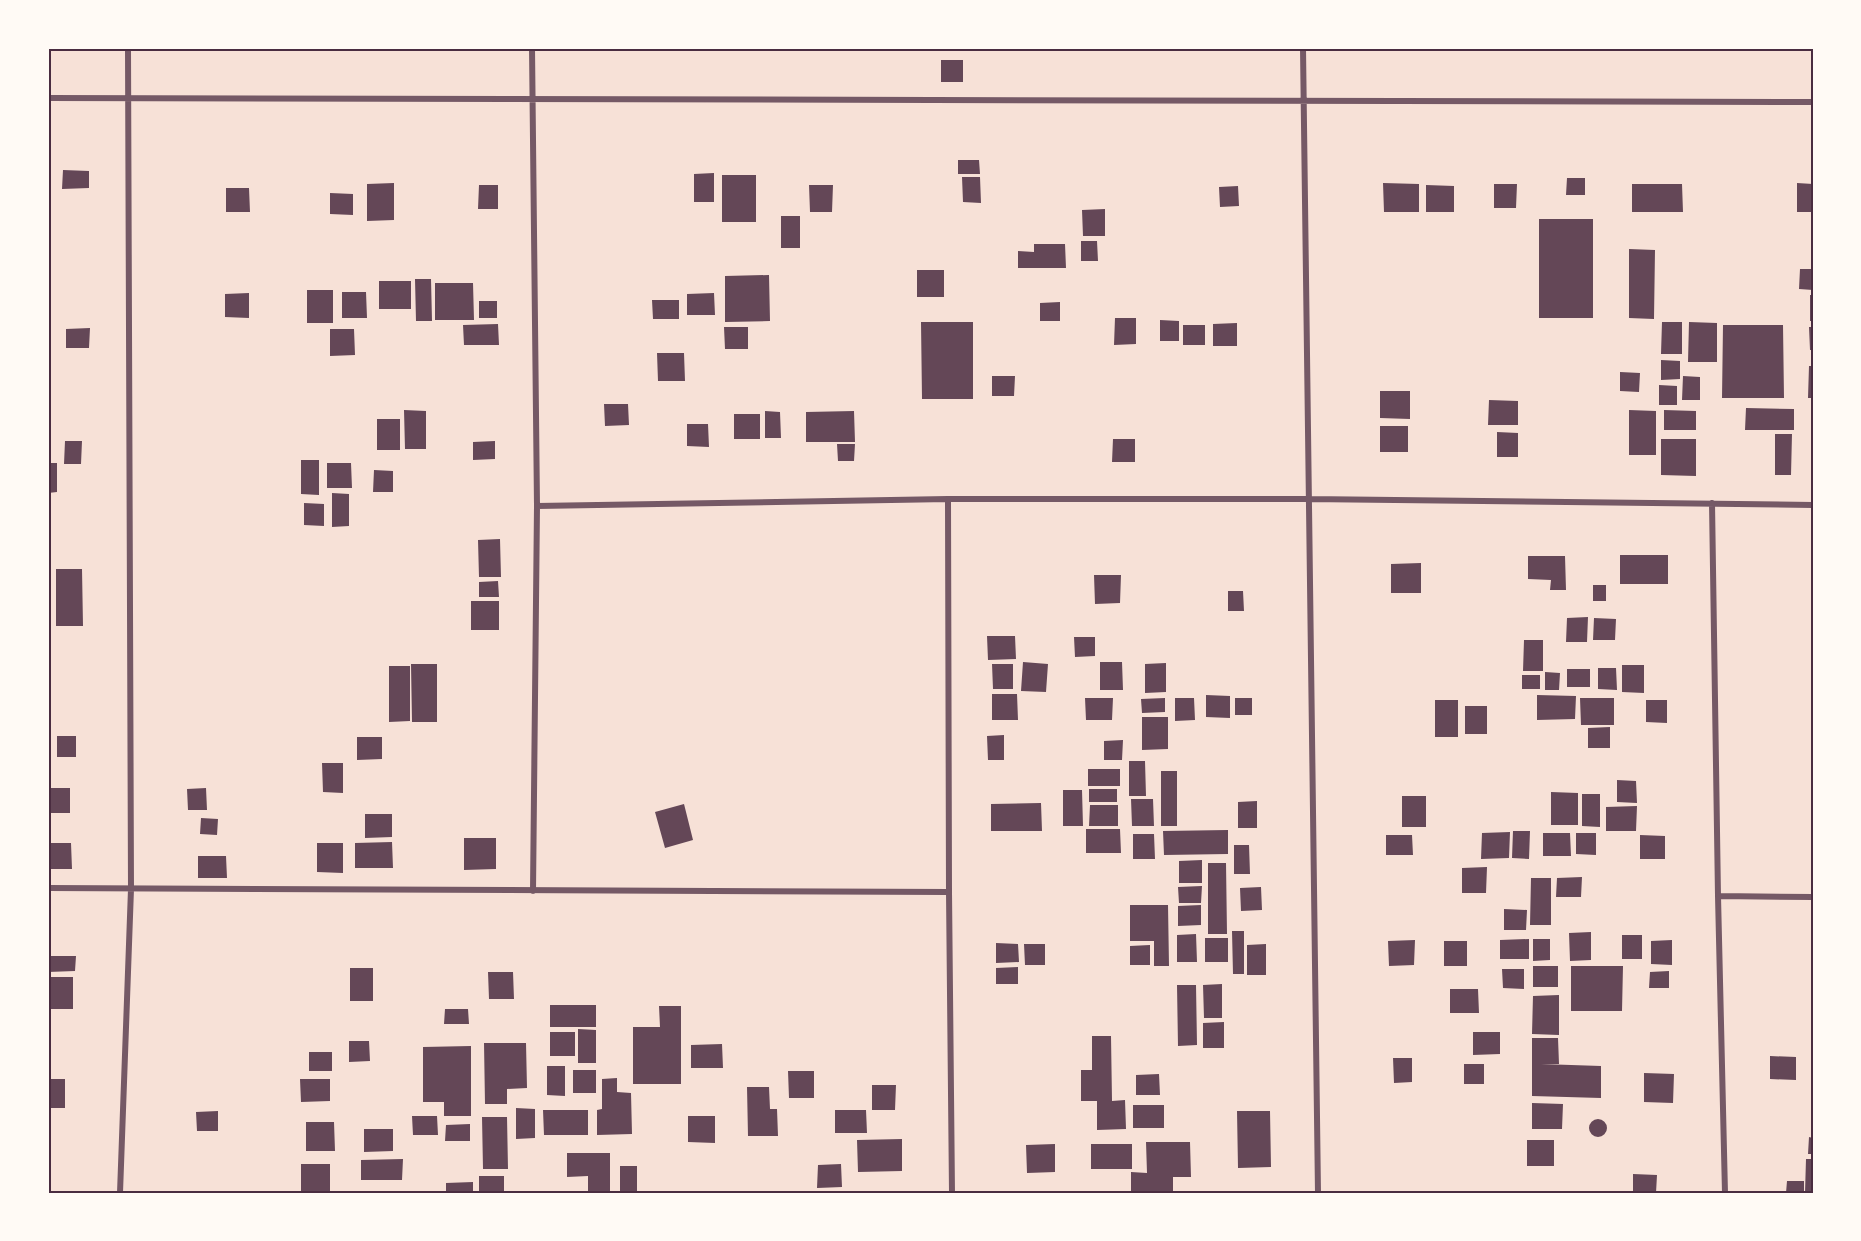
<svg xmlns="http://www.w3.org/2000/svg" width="1861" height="1241" font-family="'Golos Text',sans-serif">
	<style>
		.building { fill: #644757 }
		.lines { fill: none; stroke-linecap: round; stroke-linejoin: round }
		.minor { stroke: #755966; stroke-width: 6 }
		.neatline { fill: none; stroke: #4a2c40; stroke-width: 2 }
	</style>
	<rect width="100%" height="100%" fill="#f7e1d7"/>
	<!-- building -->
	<path class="building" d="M941 60H963V82H941Z
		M958 160H979L980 174H958Z
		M63 170 89 171V188L62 189Z
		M714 173V202H694V174Z
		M722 175H756V222H722Z
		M962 177H980L981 203 963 202Z
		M1567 178H1585V195H1566Z
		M394 183V220L367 221V184Z
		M1383 183 1419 184V212H1384Z
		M1797 183 1813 184V212H1797Z
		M1494 184H1517L1516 208H1494Z
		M1632 184H1682L1683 212H1632Z
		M479 185H498V209H478Z
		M809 185H833L832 212H810Z
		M1426 185 1454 186V212H1426Z
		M1238 186 1239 206 1220 207 1219 187Z
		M226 188H249L250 212H226Z
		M330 193 353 194V215L330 214Z
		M1105 209V236H1083L1082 210Z
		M781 216H800V248H781Z
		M1539 219H1593V318H1539Z
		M1081 241H1097L1098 261H1081Z
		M1034 244H1065L1066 268H1018V251L1034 252Z
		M1629 249 1655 250 1654 319 1629 318Z
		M1800 269H1813V290L1799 289Z
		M917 270H944V297H917Z
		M769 275 770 321 725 322V276Z
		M415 279H431L432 321H416Z
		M379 281H411V309H379Z
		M435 283H473L474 320H435Z
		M307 290H333V323H307Z
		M342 292H366L367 318H342Z
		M249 293V318L225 317V294Z
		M714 293 715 315H687V294Z
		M1810 295H1813V321H1810Z
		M652 300H679V319H653Z
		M479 301H497V318H479Z
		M1060 302V321H1040V303Z
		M1115 318H1136V344L1114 345Z
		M1160 320 1179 321V341H1160Z
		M921 322H973V399H922Z
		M1662 322H1682V354H1661Z
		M1689 322 1717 323V362H1688Z
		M1237 323V346H1213V324Z
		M498 324 499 345H464L463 325Z
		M1183 325H1205V345H1183Z
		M1723 325H1783L1784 398H1722Z
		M724 327H748V349H725Z
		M1809 327H1813V350H1810Z
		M90 328 89 348H66V329Z
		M330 329H354L355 355 330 356Z
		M657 353H684L685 381H658Z
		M1661 360 1680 361V379L1661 380Z
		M1809 366H1813V398H1808Z
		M1620 372 1640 373 1639 392 1620 391Z
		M992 376H1015L1014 396H992Z
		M1683 376 1700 377V400H1682Z
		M1659 385 1677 386V405H1659Z
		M1380 391H1410V419L1380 418Z
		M1489 400 1518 401V425H1488Z
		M604 404H628L629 425 605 426Z
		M1746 408 1794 409V430H1745Z
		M404 410 426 411V449H405Z
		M1629 410 1656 411V455H1629Z
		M1664 410 1696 411V430H1664Z
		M765 411 780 412 781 438H765Z
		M854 411 855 442H806V412Z
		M734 414H760V439H734Z
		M377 419H400V450H377Z
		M687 424H708L709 447 687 446Z
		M1380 426H1408V452H1380Z
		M1497 432 1518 433V457H1497Z
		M1775 434H1792L1791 475H1775Z
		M1113 439H1135V462H1112Z
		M1661 439H1696V476L1661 475Z
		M65 441H82L81 464H64Z
		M495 441V459L473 460V442Z
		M837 444H855L854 461H838Z
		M301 460H319V495L301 494Z
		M48 463H57V492L48 493Z
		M327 463H351L352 488H327Z
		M374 470 393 471V492H373Z
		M332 493 349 494V526L332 527Z
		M304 503 324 504V526L304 525Z
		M500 539 501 577H479L478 540Z
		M1620 555H1668V584H1620Z
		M1528 556H1565L1566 590H1550L1551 580 1528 579Z
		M1421 563V593H1391V564Z
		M56 569H82L83 626H56Z
		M1094 575H1121L1120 603 1095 604Z
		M498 581 499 597H479V582Z
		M1593 585H1606V601H1593Z
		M1228 591H1243L1244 611H1228Z
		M471 601H499V630H471Z
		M1588 617 1587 642H1566L1567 618Z
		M1594 618 1616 619 1615 640H1593Z
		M987 636H1015L1016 659 988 660Z
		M1074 637H1095V656L1075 657Z
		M1524 640H1543V671H1523Z
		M1023 662 1048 664 1046 692 1021 691Z
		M1100 662H1122L1123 690H1100Z
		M1166 663V692L1145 693V664Z
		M411 664H437V722H412Z
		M992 664H1013V689H993Z
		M1622 665H1644V693L1622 692Z
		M389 666H410V721L389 722Z
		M1598 668H1616L1617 690 1598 689Z
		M1567 669H1590V687H1567Z
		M1545 672 1560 673 1559 690H1545Z
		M1522 675H1540V689H1522Z
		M992 694H1017L1018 720H992Z
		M1206 695 1230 696V718L1206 717Z
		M1537 695 1576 696 1575 719 1537 720Z
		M1085 698H1113L1112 720H1086Z
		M1165 698V712L1142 713 1141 699Z
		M1175 698H1194L1195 720 1175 721Z
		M1235 698H1252V715H1235Z
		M1580 698H1614V725H1581Z
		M1435 700H1458V737H1435Z
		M1646 700H1667V723L1646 722Z
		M1465 706H1487V734H1465Z
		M1142 717H1168V749L1142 750Z
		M1610 727V748H1588V728Z
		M1004 735V760H988L987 736Z
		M57 736H76V757H57Z
		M357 737H382V759L357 760Z
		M1123 740 1122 760H1104V741Z
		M1129 761H1145L1146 796H1129Z
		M322 763H343V793L323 792Z
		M1088 769H1120V786H1088Z
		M1161 771H1177V826H1161Z
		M1617 780 1636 781 1637 803 1617 802Z
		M48 788H70V813H48Z
		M206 788 207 810H188L187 789Z
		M1089 789H1117V802H1089Z
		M1063 790H1082L1083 826H1063Z
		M1551 792 1578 793V825H1551Z
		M1582 794H1600V827L1582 826Z
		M1402 796H1426V827H1402Z
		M1131 799H1153L1154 826H1132Z
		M1257 801V828H1238V802Z
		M1041 803 1042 831H991V804Z
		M684 804 693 840 665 848 655 812Z
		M1090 805H1118V826H1089Z
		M1637 806 1636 831H1606V807Z
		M365 814H392V837L365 838Z
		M201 818 218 819 217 835 200 834Z
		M1086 829H1120L1121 853H1086Z
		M1228 830V854L1164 855 1163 831Z
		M1513 831H1530L1529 859 1512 858Z
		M1510 832 1509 858 1481 859 1482 833Z
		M1543 833H1570L1571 856H1543Z
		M1576 833H1596V855L1576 854Z
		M1133 834H1154L1155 859H1133Z
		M1386 835H1412L1413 855H1386Z
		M1640 835 1665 836V859H1640Z
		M464 838H496V869L464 870Z
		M392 842 393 868H355V843Z
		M48 843H71L72 869H48Z
		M317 843H343V873L317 872Z
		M1234 845H1249L1250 874H1234Z
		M198 856H226L227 878H198Z
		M1202 860V883H1179V861Z
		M1208 863H1226L1227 934H1208Z
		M1487 867 1486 893H1462V868Z
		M1582 877 1581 897H1556L1557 878Z
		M1531 878H1551V925H1530Z
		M1202 886 1201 903H1179L1178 887Z
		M1261 887 1262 910 1241 911 1240 888Z
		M1130 905H1168L1169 966H1154V941H1130Z
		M1201 905V925L1178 926V906Z
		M1504 909 1527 910 1526 930H1504Z
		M1232 931H1244V974H1233Z
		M1591 932V960L1570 961 1569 933Z
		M1196 934 1197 962H1177V935Z
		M1622 935H1642V959H1622Z
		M1205 938H1228V962H1205Z
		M1529 939V959H1500V940Z
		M1533 939H1550V960L1533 961Z
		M1415 940 1414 965 1389 966 1388 941Z
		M1672 940V965L1651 964V941Z
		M1444 941H1467V966H1444Z
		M996 943 1018 944 1019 962 996 963Z
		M1024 944H1045V965H1025Z
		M1266 944V975H1247V945Z
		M1150 945V965H1130V946Z
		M48 956H76L75 971 48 972Z
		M1533 966H1558V987H1533Z
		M1571 966H1623L1622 1011H1571Z
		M1018 967V984H996V968Z
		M350 968H373V1001H350Z
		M1502 969H1524V989L1503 988Z
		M1669 971V988H1649L1650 972Z
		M488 972H513L514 999H489Z
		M48 977H73V1009H48Z
		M1222 984V1018H1204L1203 985Z
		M1177 985H1196L1197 1045 1178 1046Z
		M1450 989H1478L1479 1013H1450Z
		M1559 995V1035L1532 1034 1533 996Z
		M550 1005H596V1027H550Z
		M659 1006H681V1084H633V1027H660Z
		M445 1009H468L469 1024H444Z
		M1224 1022V1048H1203V1023Z
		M578 1029 596 1030V1063H578Z
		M550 1032H575V1056H550Z
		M1473 1032H1500V1054L1473 1055Z
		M1092 1036H1111L1112 1101 1125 1100 1126 1129 1097 1130V1101H1081V1070H1092Z
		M1532 1038H1558L1559 1064H1541L1601 1066V1098L1532 1096Z
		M349 1041H369L370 1061 349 1062Z
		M484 1043H526L527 1088 507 1089V1104H485Z
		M722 1044 723 1068H691V1045Z
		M471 1046V1116H444V1102H423V1047Z
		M309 1052H332V1071H309Z
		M1770 1056 1796 1057V1080L1770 1079Z
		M1393 1058H1412V1082L1394 1083Z
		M1464 1064H1484V1084H1464Z
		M547 1066H565V1096L547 1095Z
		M573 1070H596V1093H573Z
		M788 1071H814V1098H789Z
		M1644 1073 1674 1074 1673 1103 1644 1102Z
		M1159 1074 1160 1095H1136V1075Z
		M617 1078V1092L631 1093 632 1134 597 1135V1110L602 1109V1079Z
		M48 1079H65V1108H48Z
		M300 1079H330V1101L301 1102Z
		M872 1085H896L895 1110H872Z
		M747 1087H769L770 1109H777L778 1136H748Z
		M1532 1103 1563 1104 1562 1129H1532Z
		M1133 1105H1164V1128H1133Z
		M516 1108 535 1109V1138L516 1139Z
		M543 1110H588V1135H544Z
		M835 1110H866L867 1133H835Z
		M218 1111V1131H197L196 1112Z
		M1237 1111H1270L1271 1167 1238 1168Z
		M412 1116H437L438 1135H413Z
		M688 1116H715V1143L688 1142Z
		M482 1117H507L508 1169H483Z
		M1589 1128a9 9 0 1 1 18 0a9 9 0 1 1-18 0Z
		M306 1122H334L335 1151H306Z
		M470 1124V1141H445L446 1125Z
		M364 1129H393V1151L364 1152Z
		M1809 1137 1813 1138V1154H1808Z
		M902 1139V1171L858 1172 857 1140Z
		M1527 1140H1554V1166H1527Z
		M1146 1142H1190L1191 1177H1173V1193H1131V1172L1147 1173Z
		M1055 1144V1172L1027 1173 1026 1145Z
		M1091 1144H1132V1169H1091Z
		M567 1153H610V1193H588V1176L567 1177Z
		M403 1159 402 1180H361V1160Z
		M1806 1159H1813V1193H1805Z
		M301 1164H330V1193H301Z
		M841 1164 842 1187 817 1188 818 1165Z
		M620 1166H637V1192H620Z
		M1633 1174 1657 1175 1656 1193H1633Z
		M479 1176H504V1193H479Z
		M1787 1181H1804V1193H1786Z
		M473 1182V1193H446V1183Z"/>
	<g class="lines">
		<!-- minor -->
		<path class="minor" d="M532 48 537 506 533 891
			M1303 48 1318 1193
			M48 98 1813 102
			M948 499 949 892 952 1193
			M1712 503 1718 896 1725 1193
			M537 506 948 499H1308L1813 505
			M48 888 949 892
			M1718 896 1813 897
			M120 1193 131 889 128 48"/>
	</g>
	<!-- border -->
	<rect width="1861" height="1241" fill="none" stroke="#fffaf5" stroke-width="99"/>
	<rect x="50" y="50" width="1762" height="1142" class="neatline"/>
</svg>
